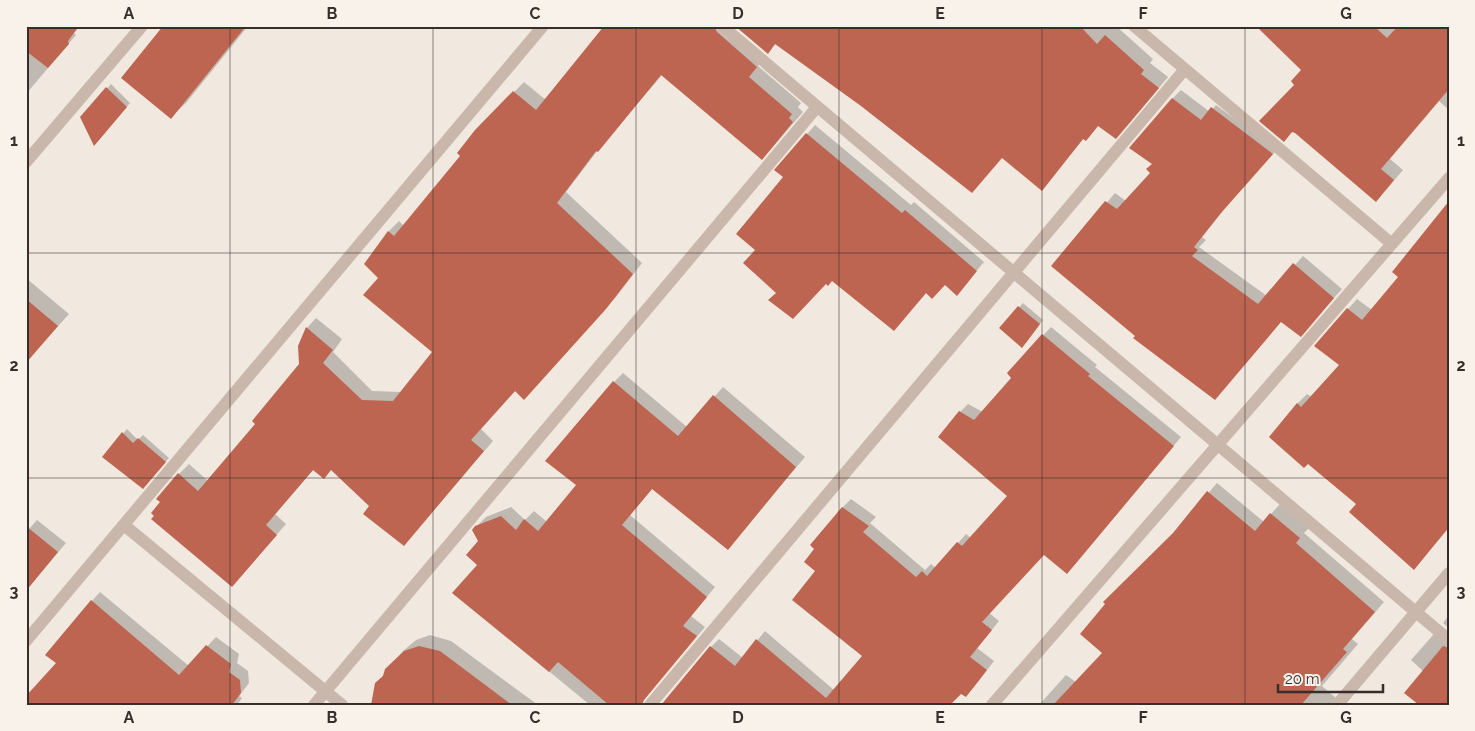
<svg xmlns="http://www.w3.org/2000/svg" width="1475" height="731" font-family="Raleway,sans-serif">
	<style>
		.shadow { fill: #0003 }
		.building { fill: #bd6551 }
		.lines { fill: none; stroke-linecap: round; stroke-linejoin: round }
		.minor { stroke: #c9b7ac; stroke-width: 12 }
		.grid { fill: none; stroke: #372e2a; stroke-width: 1; stroke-opacity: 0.55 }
		.neatline { fill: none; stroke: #372e2a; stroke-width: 2 }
		.grid-label { font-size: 16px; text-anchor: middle; font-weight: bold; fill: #372e2a }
	</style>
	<rect width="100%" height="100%" fill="#f1e8df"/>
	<!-- shadow -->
	<path class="shadow" d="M26 26H80L74 33 76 35 26 94Z
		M164 26H248L186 103 171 117Z
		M713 26 728 39 767 56 758 66 801 103 798 107 803 112 772 148 762 158 662 75 598 150 566 192 642 263 616 297 534 388 516 390 481 429 493 441 404 544 371 506 332 469 324 477 314 469 275 514 286 524 232 586 162 502 179 474 189 464 208 481 257 424 300 364 307 328 316 318 342 339 333 352 372 391 402 392 434 352 380 277 366 264 389 231 399 221 404 226 461 156 476 131 524 82 546 100Z
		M737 26H1116L1153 59 1150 63 1168 77 1126 127 1099 125 1086 139 1084 138 1042 189 1002 157 862 105 776 43 768 52Z
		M1258 26H1395L1397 28 1449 26V110L1439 101 1390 159 1403 170 1386 190 1295 85 1303 69Z
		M111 84 130 103 98 141 82 117Z
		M1181 90 1210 112 1216 105 1235 119 1281 145 1229 203 1202 237 1206 240 1199 247 1267 296 1303 256 1342 289 1309 326 1282 321 1137 336 1053 266 1115 193 1126 201 1152 173 1173 98Z
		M815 125 911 205 914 202 984 262 957 294 945 284 927 292 894 330 832 279 826 283 777 293 757 249 784 177 776 170Z
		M1449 203V528L1414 568 1357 504 1297 404 1307 394 1312 397 1341 365 1348 309 1357 299 1372 310 1400 277Z
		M26 278 69 314 26 362Z
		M1023 303 1043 320 1026 343 1001 328Z
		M1051 327 1097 365 1095 367 1181 437 1075 564 1044 553 989 613 999 621 977 648 994 661 974 687 965 695 961 693 933 705H673L711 647 719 639 743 658 765 631 834 690 863 656 817 571 843 507 851 499 876 517 870 523 925 570 931 564 936 568 966 534 971 538 1009 495 960 412 968 404 983 412 1013 377 1008 373Z
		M623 373 687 427 723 387 805 457 728 548 653 488 630 515 715 587 691 616 705 627 662 678 614 705H590L454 593 479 564V542L476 527 486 517 511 507 525 520 534 511 547 522 578 485 614 382Z
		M127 429 138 440 143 435 169 458 147 483 103 457Z
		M1217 483 1264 522 1280 504 1309 528 1304 533 1384 602 1352 639 1358 644 1322 686 1344 705H1039L1066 675 1076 682 1104 653 1174 533Z
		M37 520 66 543 26 590 29 529Z
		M100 592 189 666 216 637 239 654 237 663 248 671 249 683 239 696 242 698 237 705H26L57 663 92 601Z
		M1449 615V628L1443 623Z
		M1441 626 1449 632V705L1424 672 1411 660Z
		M430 635 451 641 538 705H379L377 683 403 651 416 640Z"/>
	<!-- building -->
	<path class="building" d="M26 26H79L68 41 69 44 48 68 26 51Z
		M163 26H246L171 119 121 78Z
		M604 26H714L717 32 757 67 749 77 792 114 789 118 793 122 762 160 661 75 598 152 596 151 557 203 633 274 606 309 524 400 515 391 471 440 484 451 404 546 363 514 369 506 331 470 324 479 313 470 266 525 277 535 232 587 151 519 154 516 151 513 160 502 156 499 178 473 198 491 255 424 252 421 299 364 298 346 306 327 333 350 323 363 362 400 393 401 432 352 363 295 378 278 364 264 388 231 394 236 460 156 457 153 475 130 513 91 536 110Z
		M735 26H1080L1097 44 1105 35 1144 70 1141 74 1159 88 1116 139 1098 126 1086 141 1083 139 1042 191 1002 158 972 193 861 106 775 44 768 54Z
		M1256 26H1374L1387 38 1398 26H1449V89L1381 169 1394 180 1376 202 1295 133 1292 132 1284 142 1259 121 1294 85 1291 81 1301 70Z
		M106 87 127 107 94 146 80 117Z
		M1172 98 1201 120 1211 107 1273 154 1221 213 1194 247 1198 250 1192 256 1258 304 1293 263 1334 298 1301 337 1281 322 1215 400 1133 338 1135 336 1051 266 1105 201 1117 209 1150 173 1146 169 1152 164 1129 148Z
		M806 133 902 213 905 210 977 271 957 296 945 285 932 299 926 293 894 331 832 281 828 286 826 284 793 319 768 300 776 293 743 263 755 250 736 234 783 177 774 170Z
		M1449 201V527L1414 570 1349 512 1356 504 1308 464 1304 468 1269 437 1297 403 1301 407 1339 365 1314 346 1347 308 1362 320 1398 277 1392 272Z
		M26 299 58 326 26 363Z
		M1018 306 1040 324 1022 348 999 328Z
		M1042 334 1090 374 1088 376 1174 446 1067 574 1044 555 982 622 992 630 970 657 987 670 966 697 961 694 952 703 927 705H661L710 646 735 666 756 639 826 698 862 656 792 600 815 571 804 562 814 549 810 545 842 507 869 526 863 532 916 577 922 571 927 576 957 542 962 546 1007 496 938 437 959 411 974 420 1011 378 1007 373Z
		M613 381 678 436 713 395 796 467 728 550 652 489 622 525 707 597 683 626 697 636 644 700 642 705H609L558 662 549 672 452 593 477 565 466 555 478 541 472 530 475 526 501 516 516 530 524 519 538 531 576 485 545 461Z
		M122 432 133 443 138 438 166 462 143 489 102 457Z
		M1207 491 1255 531 1270 513 1300 538 1296 543 1375 612 1343 649 1347 652 1301 705H1053L1102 653 1080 634 1105 604 1103 602 1173 533Z
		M26 526 58 552 26 591Z
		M91 600 179 675 206 645 231 664 229 672 240 680 241 693 232 705H26V696L56 663 45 655Z
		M419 646 440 651 512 705H371L375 683 383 676 385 669 404 651Z
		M1443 646 1449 648V705H1419L1404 693Z"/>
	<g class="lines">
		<!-- minor -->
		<path class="minor" d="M722 26 1449 640
			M1134 26 1392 244
			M26 162 142 26
			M124 525 342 705
			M26 641 543 26
			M314 705 817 107
			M650 705 1185 69
			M992 705 1449 178
			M1337 705 1449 573"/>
	</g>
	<!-- grid -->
	<path class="grid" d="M230 26V705M433 26V705M636 26V705M839 26V705M1042 26V705M1245 26V705M26 253H1449M26 478H1449"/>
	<!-- border -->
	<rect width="1475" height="731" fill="none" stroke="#f9f2eb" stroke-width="55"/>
	<!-- scale -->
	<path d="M1278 684v8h105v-8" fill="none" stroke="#372e2a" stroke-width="2.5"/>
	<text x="1285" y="684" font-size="15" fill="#372e2a" stroke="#f9f2eb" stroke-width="4" paint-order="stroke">20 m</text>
	<rect x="28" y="28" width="1420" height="676" class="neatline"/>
	<g class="grid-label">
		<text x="129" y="19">A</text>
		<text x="332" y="19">B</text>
		<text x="535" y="19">C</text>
		<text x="738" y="19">D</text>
		<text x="940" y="19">E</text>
		<text x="1143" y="19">F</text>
		<text x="1346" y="19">G</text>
		<text x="14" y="146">1</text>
		<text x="1461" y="146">1</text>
		<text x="14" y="371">2</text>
		<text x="1461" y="371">2</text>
		<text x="14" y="597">3</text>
		<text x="1461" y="597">3</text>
		<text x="129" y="723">A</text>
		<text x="332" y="723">B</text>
		<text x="535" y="723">C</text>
		<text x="738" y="723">D</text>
		<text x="940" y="723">E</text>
		<text x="1143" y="723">F</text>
		<text x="1346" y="723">G</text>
	</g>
</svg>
